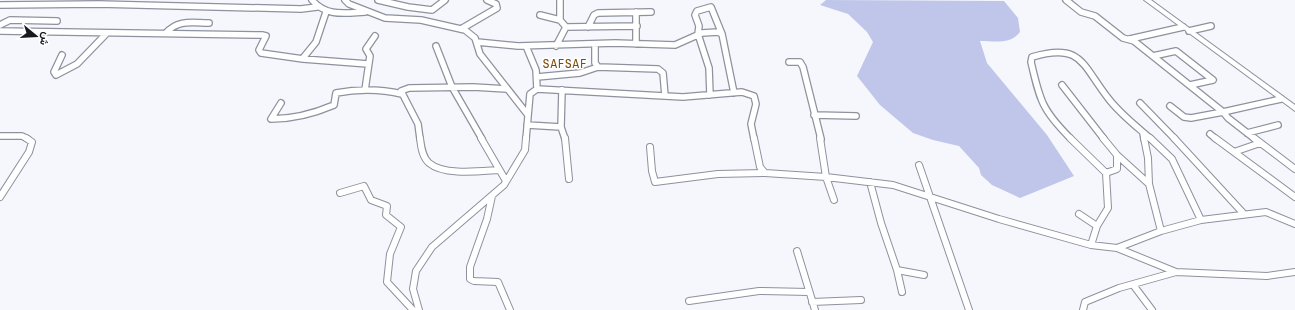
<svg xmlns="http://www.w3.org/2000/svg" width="1295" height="310" font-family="'Archivo Narrow',Vazirmatn,sans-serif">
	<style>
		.green { fill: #bfc6e9 }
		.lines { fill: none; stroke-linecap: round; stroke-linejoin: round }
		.minor-far1-casing { stroke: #8e919e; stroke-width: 8 }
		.minor-casing { stroke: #8e919e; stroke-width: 8 }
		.major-casing { stroke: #8e919e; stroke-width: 2 }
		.minor-far1 { stroke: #fff; stroke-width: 5.5 }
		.minor { stroke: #fff; stroke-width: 6 }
		.major { fill: #fff; fill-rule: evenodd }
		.labels { text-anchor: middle; stroke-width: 3; stroke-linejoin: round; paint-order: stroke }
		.neighbourhood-label { font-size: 12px; letter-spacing: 1px; fill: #7c4904; stroke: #fff }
	</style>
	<rect width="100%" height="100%" fill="#f6f7fd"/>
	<!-- green -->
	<path class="green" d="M826 0 1004 1 1018 18 1020 32C1010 45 995 41 980 41L987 63 1047 135 1074 176 1020 198 992 185 981 175 979 168 959 146 933 140 913 133 880 105 857 76 873 42 867 32 848 14 820 5Z"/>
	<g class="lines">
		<!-- minor-far1 casing -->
		<g class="minor-far1-casing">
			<path id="minor-far1" d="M312 0C326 17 345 13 365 12
				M345 0 349 4 385 18 421 20 465 30 475 38 480 54 528 115
				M378 0 408 7 432 10 445 0
				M560 0V20L566 27
				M1066 0 1081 12 1095 16 1123 38 1134 41 1223 112 1281 99
				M0 5 99 4 301 9 317 7
				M636 12V44
				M540 15 560 20
				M0 25 10 20 57 21
				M566 27 637 26
				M588 27 594 15 598 13 651 12
				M461 29 497 8 496 4 487 0
				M0 31 262 35 266 36 259 50 261 53 303 59 368 64
				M1189 31 1211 26
				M166 33C178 19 193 23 209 23
				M1130 39 1183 27
				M477 42 518 46 615 43 675 45 702 33 718 32 722 34 734 93
				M595 44V63L598 67 658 69 663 73 665 96
				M436 46 452 87 482 139
				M526 46 536 70 537 89
				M556 46 566 27
				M62 55 54 72 56 75 77 64 107 33
				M1153 56 1176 51 1213 80 1190 85
				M303 58 316 42 326 12
				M789 62H800L803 67 821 139
				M537 77 580 73 598 67
				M1062 85 1104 139
				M365 90 370 56 366 49 375 36
				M710 95 709 68 698 34 699 26 695 15 697 11 711 7 722 34
				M281 103 271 119C294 119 313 114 334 105L336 93C358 89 380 89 402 94
				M1140 103 1175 139
				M1170 106 1184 117 1191 118 1223 112 1228 118 1255 139
				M814 115 856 116
				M527 125 561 127 562 90
				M561 127 565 139
				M1143 133 1144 139
				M1247 133 1278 125
				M1210 134 1216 139
				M0 136H22L28 139
				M420 139 418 124 401 91 409 88 473 87 507 89
				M526 139 530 94 537 89 683 97 742 92 754 96 756 104 751 124 754 139
				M1071 139C1042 110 1040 101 1031 62L1032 57C1082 42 1082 65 1108 98 1120 114 1136 126 1151 139"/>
		</g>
		<!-- minor casing -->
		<g class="minor-casing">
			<path id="minor" d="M420 138C421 146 422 157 429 163 444 176 481 171 499 170
				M481 138 506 181
				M565 138 569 179
				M754 138 760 167 765 173 826 177 893 185 999 219 1091 245 1117 248 1161 231 1201 220 1266 212 1295 224
				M820 138 826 177 834 200
				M1070 138 1106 173 1108 208 1097 226 1091 245
				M1103 138 1117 155 1149 184
				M1144 138 1148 158 1149 184 1161 231
				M1150 138 1172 159 1201 220
				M1174 138 1244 214
				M1215 138 1295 197
				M1254 138 1295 169
				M650 147 652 171 655 182 718 174 765 173
				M1234 152 1260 143
				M919 165 969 310
				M1106 173 1117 169V156
				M870 182 881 223 897 270 924 275
				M340 193 364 186 371 200 387 206 386 215 401 227 390 254 387 282 413 310
				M492 196 487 219 470 267V279L474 281 498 282 510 310
				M0 197 29 152 32 142 26 138
				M1079 214 1097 226
				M1117 248 1176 272
				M797 251 815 310
				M897 270 902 292
				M1134 286 1152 310
				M689 301 759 291 809 292
				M812 302 861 300
				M419 310 413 289 416 271 432 247 504 185 525 150 526 138
				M1083 310 1085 302 1119 288 1176 272 1267 276 1295 272"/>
		</g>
		<!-- major casing -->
		<g class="major-casing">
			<path id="major" d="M1144 0H1151L1295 105V111Z"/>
		</g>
		<!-- minor-far1 -->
		<use href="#minor-far1" class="minor-far1"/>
		<!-- minor -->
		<use href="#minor" class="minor"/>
		<!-- major -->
		<use href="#major" class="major"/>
	</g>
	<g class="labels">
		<!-- neighbourhood labels -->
		<g class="neighbourhood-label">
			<text x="565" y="68">SAFSAF</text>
		</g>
	</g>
	<!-- north arrow -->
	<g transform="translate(36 36) rotate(108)" stroke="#ffffff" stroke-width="3" paint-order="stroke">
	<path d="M0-3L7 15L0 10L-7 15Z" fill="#17191e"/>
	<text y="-6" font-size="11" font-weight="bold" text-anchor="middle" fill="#17191e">ش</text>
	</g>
</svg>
